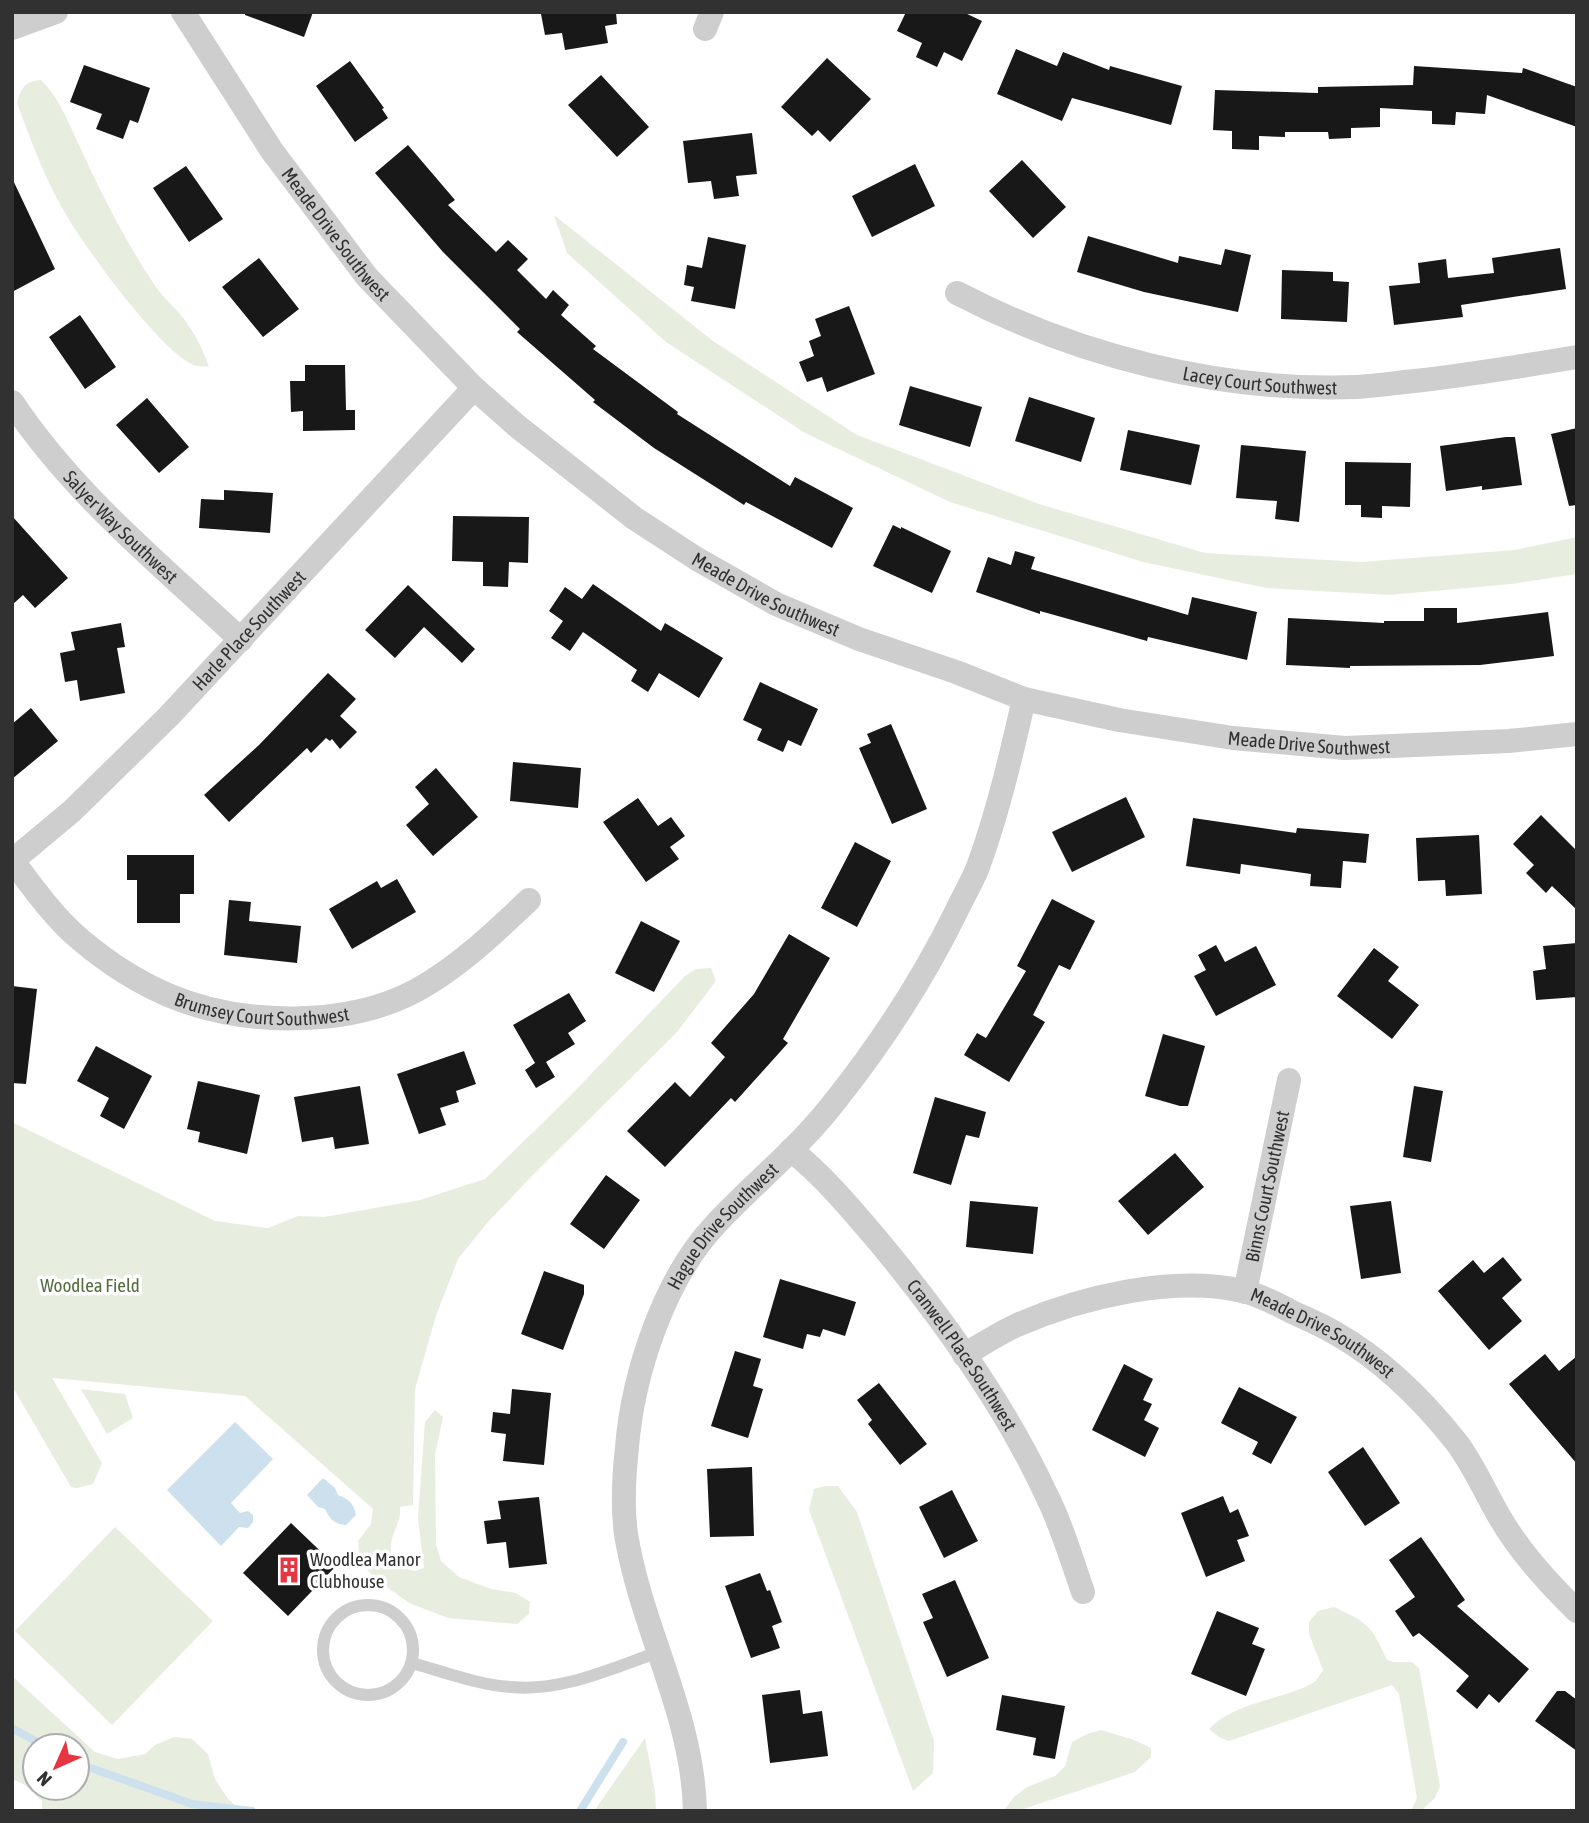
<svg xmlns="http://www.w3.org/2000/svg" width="1589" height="1823" font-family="'Asap Condensed',sans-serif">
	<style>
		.green { fill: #e7eee0; fill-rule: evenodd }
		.water { fill: #cce0ed }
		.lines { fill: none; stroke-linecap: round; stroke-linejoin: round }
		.stream { stroke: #cce0ed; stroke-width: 8 }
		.building { fill: #181818 }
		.lane { stroke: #cecece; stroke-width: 12 }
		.street { stroke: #cecece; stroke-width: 24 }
		.labels { text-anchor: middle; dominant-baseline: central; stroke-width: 7; stroke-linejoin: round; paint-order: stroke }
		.street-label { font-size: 19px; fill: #313131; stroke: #fff }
		.park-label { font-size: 19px; fill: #546e3d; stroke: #fff }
		.poi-label { font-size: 19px; fill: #313131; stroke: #fff; text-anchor: start }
	</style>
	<rect width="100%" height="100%" fill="#fff"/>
	<path class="green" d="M 41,80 C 58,96 69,123 79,145 C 101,193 126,243 156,287 C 164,299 176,308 184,319 C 195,334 203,349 209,367 C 204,366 198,367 194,365 C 159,351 80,241 61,206 C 43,174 30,138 17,103 C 21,88 25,81 41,80 Z
		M 554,215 L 713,341 L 857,435 L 1039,504 L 1205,553 L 1361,562 L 1515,550 L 1577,537 L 1577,574 L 1511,584 L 1389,595 L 1266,588 L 1143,562 L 950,502 L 805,433 L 666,342 L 567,253 Z
		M 711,968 L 716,981 L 677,1032 L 531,1177 L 488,1222 L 458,1259 L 436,1316 L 415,1389 L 413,1505 L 400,1507 C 402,1522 389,1536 391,1551 C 392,1556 397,1562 400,1567 L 415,1571 L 424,1568 L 418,1518 L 425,1422 L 435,1410 L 443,1417 L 435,1455 L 436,1544 L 441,1561 L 459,1577 L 491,1589 L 516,1593 L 530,1602 L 529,1614 L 517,1624 L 448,1618 L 409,1603 L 377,1580 L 360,1562 L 358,1541 L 371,1524 L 373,1509 L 245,1396 L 52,1378 L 102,1463 L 93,1484 L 77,1488 L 71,1487 L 12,1386 L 12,1122 L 215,1221 L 268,1228 L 298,1216 L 324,1217 L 420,1200 L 485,1179 L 569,1097 L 685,976 L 696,969 Z
		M 81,1389 L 125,1394 L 133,1418 L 107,1434 Z
		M 825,1486 L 838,1486 L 857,1512 L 934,1741 L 933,1773 L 913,1791 L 809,1510 L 814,1489 Z
		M 115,1527 L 213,1621 L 112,1725 L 15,1631 Z
		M 1334,1607 C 1368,1623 1371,1625 1387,1660 L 1394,1662 L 1412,1662 L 1419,1668 L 1440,1786 L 1435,1798 L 1421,1811 L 1411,1811 L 1417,1798 L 1399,1694 L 1392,1685 L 1229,1741 L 1219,1737 L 1209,1729 C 1237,1701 1279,1701 1313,1683 C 1317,1680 1320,1675 1323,1670 L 1309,1634 L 1309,1622 L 1318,1611 Z
		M 12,1676 L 95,1752 L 118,1759 L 145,1754 L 155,1745 L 174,1737 L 192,1739 L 208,1754 L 215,1779 L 228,1799 L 241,1811 L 42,1811 L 42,1801 L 25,1785 L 12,1779 ZM 35,1746 L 77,1746 L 77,1788 L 35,1788 Z
		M 1101,1730 L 1134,1740 L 1151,1748 L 1151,1757 L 1135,1772 L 1017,1811 L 1005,1809 L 1014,1797 L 1027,1787 L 1055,1776 L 1065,1766 L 1072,1742 L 1087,1734 Z
		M 645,1738 L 655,1791 L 656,1811 L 594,1811 Z"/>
	<path class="water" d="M 235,1422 L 273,1459 L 231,1503 L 240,1513 L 248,1511 L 253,1515 L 253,1522 L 248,1528 L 239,1527 L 221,1546 L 167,1490 Z
		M 323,1478 L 335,1488 L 338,1495 C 349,1499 354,1504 356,1515 L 346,1525 C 335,1524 330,1520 325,1509 L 318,1507 L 307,1495 Z"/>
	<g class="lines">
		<path class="stream" d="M 12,1728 L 44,1746
			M 77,1763 L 192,1804 L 252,1811
			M 580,1811 L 623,1742"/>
	</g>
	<path class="building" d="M 245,12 L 313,12 L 304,37 L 245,15 Z
		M 552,12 L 616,12 L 617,24 L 605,26 L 608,43 L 565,50 L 562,33 L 545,35 L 541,14 Z
		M 906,12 L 963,12 L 982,21 L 962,61 L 944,52 L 937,67 L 916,57 L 922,43 L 897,31 Z
		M 1016,49 L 1057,66 L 1063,52 L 1109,70 L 1110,66 L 1182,86 L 1171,125 L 1072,98 L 1062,121 L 997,94 Z
		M 827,58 L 871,99 L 830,142 L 818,130 L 812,136 L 781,107 Z
		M 350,61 L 384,108 L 382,109 L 388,118 L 355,142 L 316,86 Z
		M 84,65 L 150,88 L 138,123 L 130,120 L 123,139 L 96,129 L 102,114 L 70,102 Z
		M 1414,66 L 1522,73 L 1523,68 L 1577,87 L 1577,127 L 1487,95 L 1485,114 L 1456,112 L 1455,125 L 1432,124 L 1432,111 L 1380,108 L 1380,127 L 1351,128 L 1351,138 L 1329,139 L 1328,132 L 1285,132 L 1285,137 L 1259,136 L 1259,150 L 1232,149 L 1232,131 L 1213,130 L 1215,90 L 1318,93 L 1318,87 L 1413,85 Z
		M 601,75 L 649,127 L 617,157 L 568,105 Z
		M 752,133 L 757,174 L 736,176 L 739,196 L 714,199 L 711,181 L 688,183 L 683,141 Z
		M 408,145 L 455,200 L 448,205 L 496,252 L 508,240 L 528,259 L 517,270 L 546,299 L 553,290 L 569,305 L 561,315 L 596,346 L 593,349 L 678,412 L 677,414 L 790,486 L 795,477 L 853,508 L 832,548 L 746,502 L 744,505 L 654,448 L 593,402 L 595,400 L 517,332 L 520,329 L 443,252 L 375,173 Z
		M 1022,160 L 1066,207 L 1033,238 L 989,191 Z
		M 915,164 L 935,206 L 872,237 L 852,196 Z
		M 186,166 L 223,219 L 189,242 L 153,188 Z
		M 12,178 L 55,269 L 12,292 Z
		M 1088,236 L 1178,263 L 1179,256 L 1221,265 L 1225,249 L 1251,255 L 1238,312 L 1144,292 L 1077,272 Z
		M 708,237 L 746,245 L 735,309 L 691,301 L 694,287 L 684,285 L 687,265 L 702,268 Z
		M 1560,248 L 1566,289 L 1461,305 L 1463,317 L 1394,325 L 1389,286 L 1420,283 L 1418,263 L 1446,259 L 1448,278 L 1494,273 L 1492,258 Z
		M 259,258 L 299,309 L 263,337 L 222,287 Z
		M 1282,270 L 1333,272 L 1333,281 L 1349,282 L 1347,322 L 1281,319 Z
		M 849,306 L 875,374 L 827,392 L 822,377 L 807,382 L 799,362 L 814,356 L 809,341 L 821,336 L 815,319 Z
		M 80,315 L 116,367 L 85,389 L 49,337 Z
		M 305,365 L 345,365 L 346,410 L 355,410 L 355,430 L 303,431 L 303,411 L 291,412 L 290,381 L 305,381 Z
		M 910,386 L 982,407 L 970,447 L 899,425 Z
		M 1029,397 L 1095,418 L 1081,462 L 1015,441 Z
		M 147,398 L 189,447 L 159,473 L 116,425 Z
		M 1577,428 L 1577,505 L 1569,506 L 1551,434 Z
		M 1128,430 L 1200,445 L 1191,485 L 1120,470 Z
		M 1506,437 L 1515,437 L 1522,485 L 1482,490 L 1482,486 L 1446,491 L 1440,446 Z
		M 1241,445 L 1306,451 L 1299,522 L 1275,519 L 1277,501 L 1236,498 Z
		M 1345,462 L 1411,463 L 1410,507 L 1382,506 L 1382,518 L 1361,517 L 1361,505 L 1345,505 Z
		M 224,490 L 273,493 L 270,533 L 199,528 L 201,499 L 224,500 Z
		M 12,516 L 68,578 L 35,608 L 23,595 L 12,605 Z
		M 453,516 L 529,517 L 528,563 L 509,562 L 508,587 L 483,586 L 483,562 L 452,561 Z
		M 893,525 L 901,529 L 901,527 L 951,551 L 932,593 L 873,566 Z
		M 1015,551 L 1035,557 L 1031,569 L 1188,615 L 1192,597 L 1257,612 L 1247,660 L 1148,637 L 1147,641 L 1040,611 L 1040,614 L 976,592 L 988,557 L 1011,565 Z
		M 593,584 L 661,631 L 665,623 L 723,658 L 699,698 L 659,673 L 648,692 L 631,681 L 637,670 L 583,632 L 570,651 L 551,638 L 563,621 L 549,611 L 565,587 L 582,599 Z
		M 408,585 L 475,649 L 462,663 L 424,627 L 395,658 L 365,630 Z
		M 1424,608 L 1457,608 L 1457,623 L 1548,612 L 1554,656 L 1480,665 L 1350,666 L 1350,668 L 1286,665 L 1288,618 L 1384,623 L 1384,621 L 1424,621 Z
		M 121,623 L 125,647 L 117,648 L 125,693 L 80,701 L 77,680 L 65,682 L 60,653 L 75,650 L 71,632 Z
		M 328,673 L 356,699 L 340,716 L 357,732 L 340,749 L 332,739 L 330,741 L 326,738 L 311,753 L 307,748 L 229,822 L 204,795 L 259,745 Z
		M 760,682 L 818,709 L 801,746 L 788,740 L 783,752 L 757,740 L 762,729 L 743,720 Z
		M 31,708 L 58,741 L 12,779 L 12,724 Z
		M 891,724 L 927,809 L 892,824 L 859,748 L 871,743 L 867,734 Z
		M 513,762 L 581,768 L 578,808 L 510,801 Z
		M 436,768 L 478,817 L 433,856 L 406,825 L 429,804 L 415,787 Z
		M 1126,797 L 1145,837 L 1072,872 L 1052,832 Z
		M 638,798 L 658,826 L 671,817 L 685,836 L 670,847 L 679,859 L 646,882 L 603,822 Z
		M 1541,815 L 1577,851 L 1577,910 L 1552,886 L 1546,893 L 1526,873 L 1534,865 L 1513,844 Z
		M 1193,818 L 1296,833 L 1297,828 L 1369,834 L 1366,863 L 1343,861 L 1341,888 L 1310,886 L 1311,874 L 1241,864 L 1240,874 L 1186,866 Z
		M 1479,835 L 1482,894 L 1446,896 L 1445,880 L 1418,881 L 1416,838 Z
		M 855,842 L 891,861 L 857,927 L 821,908 Z
		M 127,855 L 194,855 L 194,894 L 180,894 L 180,923 L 137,923 L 137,880 L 127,880 Z
		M 397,879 L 416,912 L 352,949 L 329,909 L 377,881 L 381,888 Z
		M 1052,899 L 1095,921 L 1070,970 L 1059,965 L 1033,1015 L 1045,1022 L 1009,1082 L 964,1055 L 977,1033 L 986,1038 L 1026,971 L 1017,966 Z
		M 229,900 L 251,902 L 249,921 L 301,926 L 297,963 L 224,955 Z
		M 641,921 L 680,941 L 654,992 L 615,973 Z
		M 789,934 L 830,958 L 783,1039 L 788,1043 L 735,1102 L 731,1098 L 665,1167 L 627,1131 L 675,1082 L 690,1097 L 725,1057 L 711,1043 L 754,994 Z
		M 1577,943 L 1577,997 L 1536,1000 L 1533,971 L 1546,969 L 1543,946 Z
		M 1216,945 L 1225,962 L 1256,946 L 1276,985 L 1216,1016 L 1194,976 L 1206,970 L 1198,955 Z
		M 1374,948 L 1399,967 L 1388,981 L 1419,1005 L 1392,1039 L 1337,996 Z
		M 12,986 L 37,989 L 26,1084 L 12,1083 Z
		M 569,993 L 586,1021 L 568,1033 L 575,1044 L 546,1062 L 555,1077 L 536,1088 L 525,1070 L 535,1063 L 513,1025 Z
		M 1163,1034 L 1205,1046 L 1188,1106 L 1180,1106 L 1145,1096 Z
		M 96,1046 L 152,1076 L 124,1129 L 100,1116 L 109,1098 L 77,1081 Z
		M 464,1051 L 476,1084 L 456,1091 L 459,1102 L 440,1108 L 446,1125 L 419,1134 L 397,1074 Z
		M 198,1081 L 260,1095 L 247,1154 L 198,1142 L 200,1132 L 187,1129 Z
		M 360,1086 L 369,1144 L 335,1149 L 333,1137 L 302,1142 L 294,1097 Z
		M 1414,1086 L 1443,1091 L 1431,1162 L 1403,1157 Z
		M 935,1097 L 986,1112 L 979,1138 L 966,1135 L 951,1185 L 913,1173 Z
		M 1175,1153 L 1204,1187 L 1148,1235 L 1118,1201 Z
		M 606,1175 L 640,1200 L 604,1249 L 570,1224 Z
		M 970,1201 L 1038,1207 L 1033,1254 L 966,1247 Z
		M 1391,1201 L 1401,1273 L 1361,1279 L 1350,1206 Z
		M 1503,1257 L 1522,1280 L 1502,1298 L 1522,1321 L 1489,1350 L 1438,1291 L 1473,1260 L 1484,1273 Z
		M 544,1271 L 584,1285 L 584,1294 L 563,1350 L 521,1334 Z
		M 780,1279 L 856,1302 L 845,1336 L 823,1329 L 820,1337 L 807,1334 L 803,1349 L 763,1337 Z
		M 735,1351 L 761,1359 L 753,1386 L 763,1389 L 748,1438 L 711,1426 Z
		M 1545,1354 L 1559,1371 L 1577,1356 L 1577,1464 L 1509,1384 Z
		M 1124,1364 L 1153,1379 L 1143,1400 L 1152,1404 L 1144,1420 L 1159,1428 L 1145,1457 L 1092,1430 Z
		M 879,1383 L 927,1444 L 900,1465 L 868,1424 L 872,1420 L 857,1400 Z
		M 1239,1387 L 1297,1417 L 1271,1464 L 1252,1454 L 1258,1442 L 1221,1423 Z
		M 512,1389 L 551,1393 L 544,1465 L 503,1461 L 506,1434 L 491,1432 L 493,1412 L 510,1414 Z
		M 1363,1447 L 1400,1503 L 1365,1526 L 1328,1472 Z
		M 752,1467 L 754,1536 L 710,1537 L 707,1469 Z
		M 952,1490 L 978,1541 L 944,1558 L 919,1507 Z
		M 1223,1496 L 1230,1513 L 1238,1509 L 1249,1536 L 1237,1540 L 1245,1561 L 1206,1577 L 1181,1513 Z
		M 539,1497 L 547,1564 L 509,1568 L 506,1542 L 487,1544 L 484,1521 L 501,1519 L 498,1501 Z
		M 291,1523 L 336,1566 L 288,1616 L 243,1573 Z
		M 1421,1537 L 1465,1600 L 1457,1606 L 1529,1669 L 1499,1703 L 1489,1694 L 1477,1709 L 1456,1691 L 1469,1676 L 1419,1633 L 1413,1637 L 1395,1611 L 1415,1597 L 1389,1560 Z
		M 760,1573 L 767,1591 L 770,1590 L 782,1622 L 772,1626 L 780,1648 L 751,1658 L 725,1586 Z
		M 955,1580 L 989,1658 L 947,1677 L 923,1622 L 933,1618 L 922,1594 Z
		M 1217,1611 L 1259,1628 L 1252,1644 L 1265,1649 L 1246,1696 L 1191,1674 Z
		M 800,1690 L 803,1714 L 822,1711 L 828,1756 L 770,1763 L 762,1695 Z
		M 1557,1691 L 1565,1691 L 1577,1700 L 1577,1751 L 1535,1721 Z
		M 1002,1695 L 1065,1706 L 1055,1759 L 1033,1755 L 1036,1738 L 996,1730 Z"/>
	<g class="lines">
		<path class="lane" d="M323 1650a45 45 0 1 1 90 0a45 45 0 1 1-90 0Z
			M 412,1663 C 444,1672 478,1685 512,1687 C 562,1692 612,1668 659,1652"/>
		<g class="street">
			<path id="s1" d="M 183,12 L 272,151 L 367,277 L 474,388 L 517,426 L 634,518 L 697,559 L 776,604 L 859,639 L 956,672 L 1024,699 L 1119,720 L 1233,738 L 1345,748 L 1509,741 L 1577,734"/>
			<path d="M 12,28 L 56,12"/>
			<path d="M 705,29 L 712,12"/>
			<path id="s2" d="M 957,293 C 1078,356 1219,392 1356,387 C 1375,386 1395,383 1414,381 C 1468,375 1523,366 1577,357"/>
			<path id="s3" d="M 12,402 C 74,495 160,564 241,640"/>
			<path id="s4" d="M 12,861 L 72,811 L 169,716 L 474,388"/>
			<path id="s5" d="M 13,861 C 34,889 55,919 82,941 C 107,962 138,982 168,995 C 240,1026 347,1028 417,990 C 460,966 494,933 529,900"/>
			<path id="s6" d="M 791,1150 C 824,1176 852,1210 880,1243 C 943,1319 1003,1402 1045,1492 C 1061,1523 1071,1558 1083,1592"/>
			<path id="s7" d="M 1245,1292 L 1289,1080"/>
			<path id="s8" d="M 964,1355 C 981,1345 998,1334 1015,1326 C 1080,1297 1173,1275 1243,1291 C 1260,1295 1277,1304 1292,1312 C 1307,1319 1322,1325 1335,1333 C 1383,1360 1423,1400 1457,1443 C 1474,1466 1485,1492 1499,1516 C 1519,1551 1548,1583 1577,1611"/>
			<path id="s9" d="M 695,1811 C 693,1714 641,1628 626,1534 C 622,1506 624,1475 627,1447 C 633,1374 664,1279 715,1225 C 754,1183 801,1146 836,1100 C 882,1042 923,979 956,912 C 963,897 972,882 978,867 C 998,812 1011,756 1024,699"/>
		</g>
	</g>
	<defs>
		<g id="building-bare" transform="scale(2.1)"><path d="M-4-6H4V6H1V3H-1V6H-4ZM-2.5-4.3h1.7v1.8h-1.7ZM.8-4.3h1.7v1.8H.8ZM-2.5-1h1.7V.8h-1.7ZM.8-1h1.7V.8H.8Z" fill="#e73541" stroke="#fff" stroke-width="2.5" paint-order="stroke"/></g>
	</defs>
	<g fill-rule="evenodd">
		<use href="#building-bare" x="289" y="1570"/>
	</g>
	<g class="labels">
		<g class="street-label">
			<text stroke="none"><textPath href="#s1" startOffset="270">Meade Drive Southwest</textPath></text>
			<text stroke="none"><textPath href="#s2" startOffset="318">Lacey Court Southwest</textPath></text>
			<text stroke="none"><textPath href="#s3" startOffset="166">Salyer Way Southwest</textPath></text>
			<text stroke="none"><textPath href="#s1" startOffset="836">Meade Drive Southwest</textPath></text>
			<text stroke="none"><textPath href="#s4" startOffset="331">Harle Place Southwest</textPath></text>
			<text stroke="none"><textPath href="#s1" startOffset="1404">Meade Drive Southwest</textPath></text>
			<text stroke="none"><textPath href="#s5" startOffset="304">Brumsey Court Southwest</textPath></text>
			<text stroke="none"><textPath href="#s7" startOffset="108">Binns Court Southwest</textPath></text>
			<text stroke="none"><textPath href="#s9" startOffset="620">Hague Drive Southwest</textPath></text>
			<text stroke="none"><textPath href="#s8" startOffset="383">Meade Drive Southwest</textPath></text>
			<text stroke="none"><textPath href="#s6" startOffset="268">Cranwell Place Southwest</textPath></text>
		</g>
		<g class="park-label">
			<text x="90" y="1285">Woodlea Field</text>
		</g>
		<g class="poi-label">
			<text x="310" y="1559">Woodlea Manor<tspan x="310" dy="22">Clubhouse</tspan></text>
		</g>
	</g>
	<rect width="1589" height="1823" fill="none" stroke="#313131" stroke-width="28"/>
	<g transform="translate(56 1767) rotate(225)"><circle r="33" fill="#ffffff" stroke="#adadad" stroke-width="2"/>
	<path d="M0-5L12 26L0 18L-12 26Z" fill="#e73541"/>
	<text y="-10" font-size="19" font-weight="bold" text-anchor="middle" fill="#313131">N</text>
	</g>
</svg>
